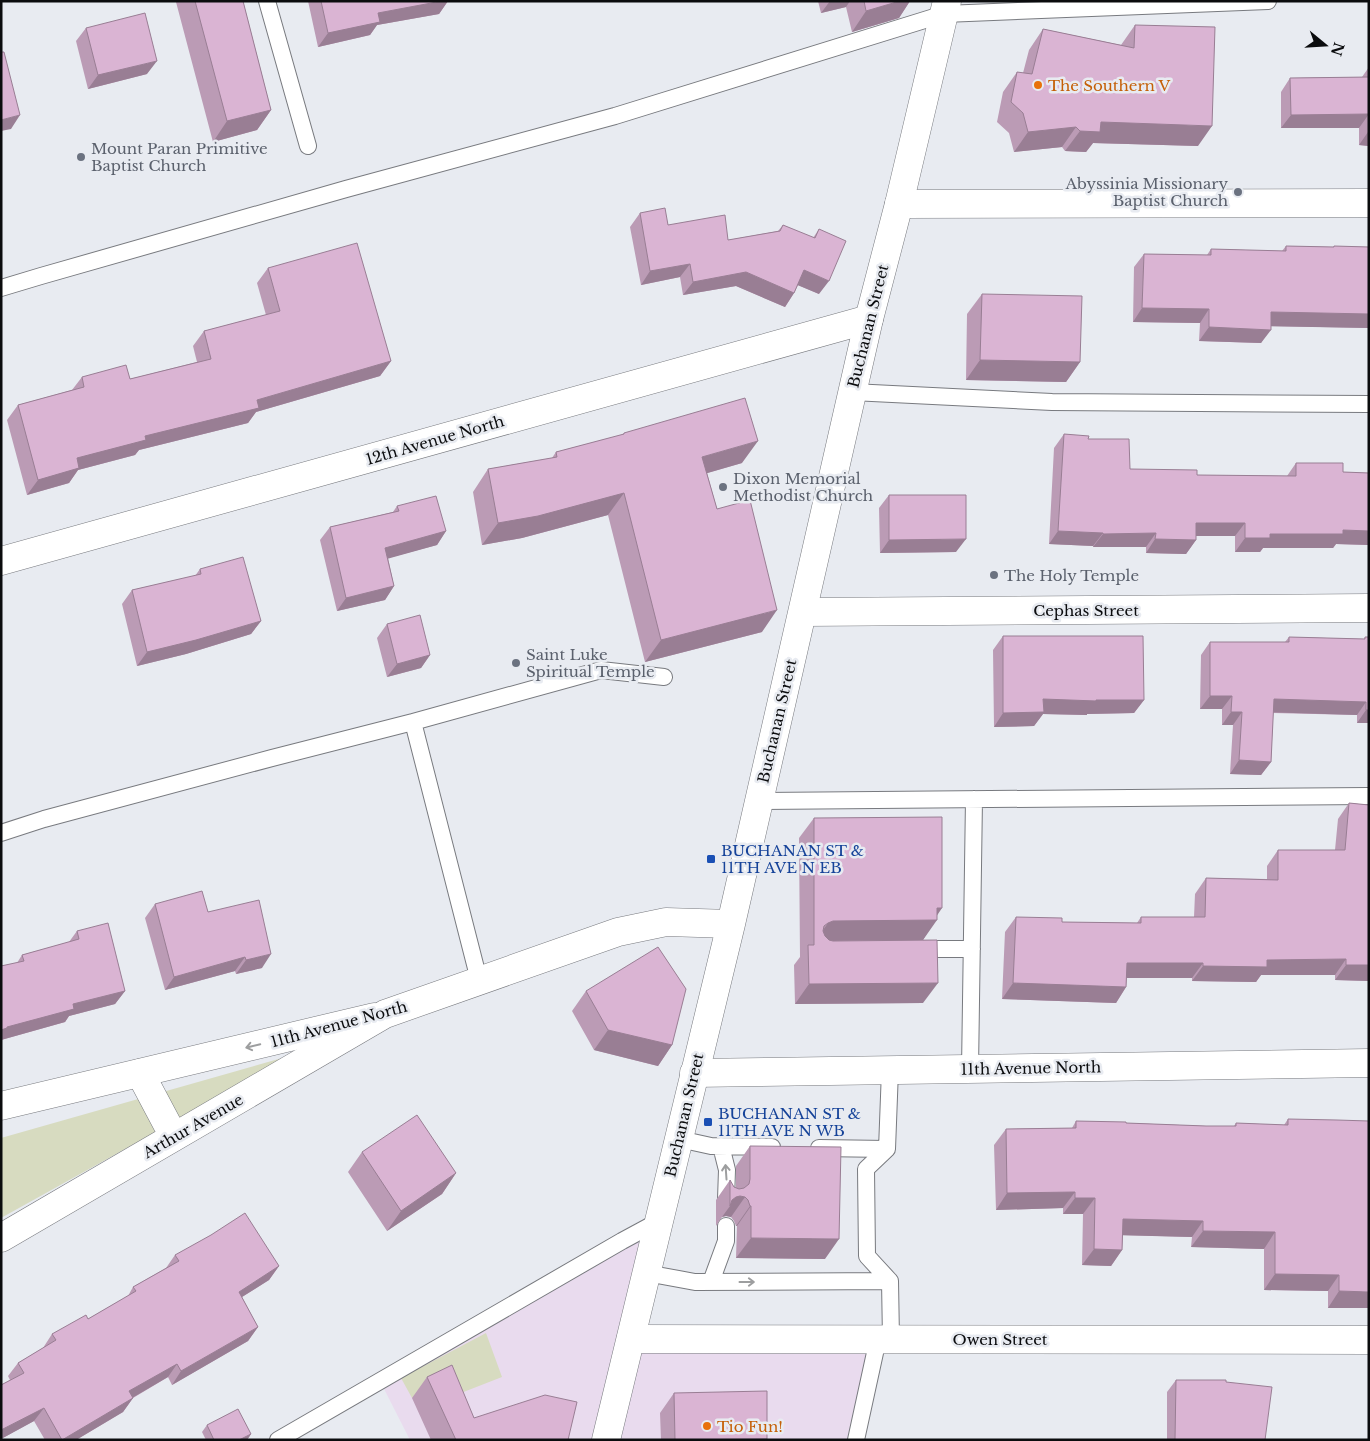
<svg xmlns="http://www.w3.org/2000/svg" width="1370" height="1441" font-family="'Libre Baskerville',serif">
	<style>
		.commercial { fill: #e9dbee }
		.green { fill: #d7dbc0 }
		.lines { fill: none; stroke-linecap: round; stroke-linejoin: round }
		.service-casing { stroke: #787a7f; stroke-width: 18 }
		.minor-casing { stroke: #787a7f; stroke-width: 29 }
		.tertiary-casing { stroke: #787a7f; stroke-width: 29 }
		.service { stroke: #fff; stroke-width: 16 }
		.minor { stroke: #fff; stroke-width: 28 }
		.tertiary { stroke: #fff; stroke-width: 28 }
		.wall { fill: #bb9bb5 }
		.shaded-wall { fill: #997e94 }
		.building { fill: #dab4d3; stroke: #997e94 }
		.oneway { stroke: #9d9e9f }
		.food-dot { fill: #e8710a; stroke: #e8ebf1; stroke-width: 2 }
		.worship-dot { fill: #6b7280; stroke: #e8ebf1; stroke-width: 2 }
		.transit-dot { fill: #1a4fb4; stroke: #e8ebf1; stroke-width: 2 }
		.labels { text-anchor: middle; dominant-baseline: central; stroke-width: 5; stroke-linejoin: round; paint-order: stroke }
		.food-label { font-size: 15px; fill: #c56008; stroke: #e8ebf1; text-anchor: start }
		.worship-label { font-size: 15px; fill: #5b616d; stroke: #e8ebf1; text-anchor: start }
		.street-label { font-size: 15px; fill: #0b0c0e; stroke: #e8ebf1 }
		.transit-label { font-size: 15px; fill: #164399; stroke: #e8ebf1; text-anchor: start }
	</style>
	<rect width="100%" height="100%" fill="#e8ebf1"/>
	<path class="commercial" d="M 659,1221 L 631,1338 L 878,1339 L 856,1440 L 410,1440 L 380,1381 Z"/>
	<path class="green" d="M 296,1054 L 1,1218 L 1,1138 Z
		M 486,1333 L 502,1377 L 443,1400 L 437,1386 L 412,1398 L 401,1378 Z"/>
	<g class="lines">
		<g class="service-casing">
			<path id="service" d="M 267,1 L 308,146
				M 1,288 L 41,276 L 346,189 L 615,116 L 944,14 L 1268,1
				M 852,392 L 1052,402 L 1369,404
				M 413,722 L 479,980
				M 758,801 L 1369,796
				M 1,833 L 44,819 L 272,758 L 413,722 L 601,670 L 664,677
				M 917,949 L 972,949
				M 970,1069 L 974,799
				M 890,1070 L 887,1149 L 866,1169 L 867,1256 L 890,1281 L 891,1339
				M 679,1139 L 711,1146 L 772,1147
				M 721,1146 L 727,1170 L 726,1199
				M 819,1148 L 887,1149
				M 646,1273 L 695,1282 L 890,1281
				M 711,1282 L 726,1241 L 726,1226
				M 278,1440 L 622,1241 L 659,1221
				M 856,1440 L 878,1339"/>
		</g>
		<g class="minor-casing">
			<path id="minor" d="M 899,204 L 1369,203
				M 1,561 L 869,319
				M 803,612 L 1369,608
				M 694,1073 L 1369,1063
				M 1,1106 L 374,1017
				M 631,1339 L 1369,1340"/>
		</g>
		<g class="tertiary-casing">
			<path id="tertiary" d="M 140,1073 L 174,1137
				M 1,1238 L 385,1014 L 618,932 L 666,922 L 731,924
				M 606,1440 L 731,924 L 869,319 L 899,204 L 947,1"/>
		</g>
		<use href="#service" class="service"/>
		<use href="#minor" class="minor"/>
		<use href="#tertiary" class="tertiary"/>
	</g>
	<path class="wall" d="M 177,1 L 243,1 L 271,110 L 257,130 L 213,142 L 176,2 Z
		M 308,1 L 448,1 L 439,14 L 377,25 L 370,35 L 318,47 Z
		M 818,1 L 910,1 L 899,18 L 852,32 L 846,7 L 821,13 Z
		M 1135,25 L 1198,146 L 1093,143 L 1086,152 L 1065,151 L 1062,147 L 1014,152 L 1009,133 L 997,122 L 1003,92 L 1017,72 L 1023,73 L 1029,50 L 1043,29 L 1121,45 Z
		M 86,28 L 147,74 L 88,89 L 76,41 Z
		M 1369,67 L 1369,146 L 1359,145 L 1359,128 L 1281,128 L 1281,92 L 1290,78 L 1362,77 Z
		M 640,213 L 668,225 L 728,240 L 778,231 L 783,225 L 813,238 L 819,229 L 819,294 L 798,285 L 794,293 L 785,307 L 736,286 L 683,295 L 680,277 L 641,285 L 630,227 Z
		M 1286,246 L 1333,247 L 1334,246 L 1369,247 L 1369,328 L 1271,326 L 1261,343 L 1199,341 L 1200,323 L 1133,322 L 1134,267 L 1144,254 L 1207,255 L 1211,249 L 1282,251 Z
		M 268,268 L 391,361 L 380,376 L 256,412 L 248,423 L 139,450 L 135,455 L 78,470 L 69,483 L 27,495 L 7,420 L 18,405 L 72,390 L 82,377 L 130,379 L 197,362 L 193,346 L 204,331 L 266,315 L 257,283 Z
		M 982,294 L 1080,362 L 1066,382 L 966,380 L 967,314 Z
		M 624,433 L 742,463 L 707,473 L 717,509 L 762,632 L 645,662 L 608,515 L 522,538 L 482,545 L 473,492 L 488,469 L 552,458 L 556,452 L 622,435 Z
		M 1064,434 L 1088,439 L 1130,469 L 1197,475 L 1287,476 L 1296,463 L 1343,472 L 1369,473 L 1369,545 L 1336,544 L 1333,548 L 1263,548 L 1260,552 L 1235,552 L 1235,536 L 1196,536 L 1196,540 L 1186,554 L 1146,553 L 1146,547 L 1093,547 L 1093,546 L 1049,544 L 1054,448 Z
		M 889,495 L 956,552 L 880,553 L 879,508 Z
		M 397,506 L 446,531 L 437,545 L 388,558 L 394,586 L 385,600 L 337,611 L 320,540 L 330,527 L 393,512 Z
		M 200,569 L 261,621 L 251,634 L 186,654 L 137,666 L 122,604 L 132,590 L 195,576 Z
		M 387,624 L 430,655 L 421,668 L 387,677 L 377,638 Z
		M 1003,636 L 1144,700 L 1134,713 L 1087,714 L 1087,715 L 1043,714 L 1034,726 L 994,727 L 993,650 Z
		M 1289,637 L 1364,639 L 1365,637 L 1369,723 L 1357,723 L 1357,715 L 1273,713 L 1271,762 L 1261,775 L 1230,774 L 1233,725 L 1222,725 L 1222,709 L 1200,709 L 1201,655 L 1210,642 L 1285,642 Z
		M 1349,803 L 1369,805 L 1369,981 L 1335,980 L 1335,975 L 1261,975 L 1256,982 L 1192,981 L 1192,978 L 1127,978 L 1126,987 L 1116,1003 L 1002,999 L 1005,932 L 1016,917 L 1062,922 L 1137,923 L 1141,917 L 1194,917 L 1195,894 L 1206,878 L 1267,879 L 1267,866 L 1278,850 L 1335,850 L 1338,819 Z
		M 814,818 L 937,915 L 923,940 L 923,1003 L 795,1004 L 794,965 L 800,957 L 799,838 Z
		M 155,904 L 208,912 L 262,968 L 236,974 L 235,971 L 165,990 L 145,918 Z
		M 77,931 L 125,991 L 115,1004 L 69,1016 L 65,1022 L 1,1040 L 1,966 L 17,963 L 22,955 L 69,942 Z
		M 586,991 L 672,1045 L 658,1066 L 594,1050 L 572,1011 Z
		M 1288,1119 L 1369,1308 L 1328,1308 L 1328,1291 L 1264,1290 L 1264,1249 L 1191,1247 L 1192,1237 L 1123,1235 L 1122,1250 L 1111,1266 L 1082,1265 L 1083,1214 L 1063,1214 L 1063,1208 L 996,1210 L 994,1145 L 1006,1129 L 1072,1128 L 1076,1121 L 1206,1126 L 1234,1126 L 1236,1123 L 1284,1125 Z
		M 750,1146 L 825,1259 L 736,1258 L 737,1226 L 736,1226 L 734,1221 L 731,1217 L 726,1216 L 722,1217 L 716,1226 L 716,1200 L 730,1180 L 734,1187 L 736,1188 L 736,1166 Z
		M 362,1152 L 456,1173 L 442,1194 L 387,1231 L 348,1172 Z
		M 175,1255 L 279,1266 L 269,1280 L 242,1297 L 258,1327 L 248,1341 L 172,1385 L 168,1377 L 133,1398 L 123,1412 L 76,1440 L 45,1440 L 34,1421 L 1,1439 L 1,1385 L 10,1380 L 8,1376 L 18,1363 L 43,1348 L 52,1334 L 88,1319 L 128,1296 L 133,1287 L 166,1268 Z
		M 427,1377 L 474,1418 L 568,1440 L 431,1440 L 412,1398 Z
		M 1176,1380 L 1226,1382 L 1265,1440 L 1167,1440 L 1167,1392 Z
		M 674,1393 L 767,1440 L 661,1440 L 660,1413 Z
		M 207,1425 L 251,1434 L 247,1440 L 206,1440 L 202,1432 Z"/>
	<path class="shaded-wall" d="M 442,1 L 448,1 L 439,14 L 377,25 L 370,35 L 318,47 L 328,33 L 378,13 Z
		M 830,1 L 850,1 L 846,7 L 821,13 Z
		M 900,1 L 910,1 L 899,18 L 852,32 L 866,11 Z
		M 157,61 L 147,74 L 88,89 L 98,75 Z
		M 271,110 L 257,130 L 213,142 L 227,121 Z
		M 1369,114 L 1359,128 L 1281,128 L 1291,115 Z
		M 20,115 L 11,129 L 1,131 L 1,120 Z
		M 1101,122 L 1212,126 L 1198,146 L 1093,143 L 1086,152 L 1065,151 L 1080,131 Z
		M 1076,127 L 1062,147 L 1014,152 L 1028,132 Z
		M 1368,132 L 1369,146 L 1359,145 Z
		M 690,264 L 680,277 L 641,285 L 650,271 Z
		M 804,270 L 829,281 L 819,294 L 795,284 Z
		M 746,272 L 794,293 L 785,307 L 736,286 L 683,295 L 693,282 Z
		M 1142,308 L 1209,309 L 1200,323 L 1133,322 Z
		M 1271,312 L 1369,314 L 1369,328 L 1262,326 Z
		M 1209,327 L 1271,330 L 1261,343 L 1199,341 Z
		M 980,360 L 1080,362 L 1066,382 L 966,380 Z
		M 391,361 L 380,376 L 256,412 L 248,423 L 139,450 L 135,455 L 78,470 L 69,483 L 27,495 L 38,480 L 77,458 L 257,400 Z
		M 758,441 L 742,463 L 687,479 L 702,457 Z
		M 624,493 L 608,515 L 522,538 L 482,545 L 498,523 Z
		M 1196,523 L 1245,523 L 1235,536 L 1186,536 Z
		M 1343,530 L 1369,531 L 1369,545 L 1336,544 L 1333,548 L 1263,548 L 1260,552 L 1235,552 L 1245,538 L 1270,534 Z
		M 446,531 L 437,545 L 376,562 L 385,548 Z
		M 1058,531 L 1103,533 L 1093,546 L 1049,544 Z
		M 1156,533 L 1146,547 L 1093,547 L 1103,534 Z
		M 966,539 L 956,552 L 880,553 L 889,540 Z
		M 1155,539 L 1196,540 L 1186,554 L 1146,553 Z
		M 394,586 L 385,600 L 337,611 L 346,598 Z
		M 777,610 L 762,632 L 645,662 L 661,640 Z
		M 261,621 L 251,634 L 186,654 L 137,666 L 147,652 Z
		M 430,655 L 421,668 L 387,677 L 397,664 Z
		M 1210,696 L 1232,696 L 1222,709 L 1200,709 Z
		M 1043,699 L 1096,700 L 1144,700 L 1134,713 L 1087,714 L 1087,715 L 1043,714 L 1034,726 L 994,727 L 1003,713 Z
		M 1274,699 L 1366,702 L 1357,715 L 1265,712 Z
		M 1366,710 L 1369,710 L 1369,723 L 1357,723 Z
		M 1231,712 L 1242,712 L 1233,725 L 1222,725 Z
		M 1239,760 L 1271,762 L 1261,775 L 1230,774 Z
		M 937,908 L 942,908 L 934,920 L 937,920 L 923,940 L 819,941 L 814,943 L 828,923 L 833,921 Z
		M 271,954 L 262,968 L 236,974 L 246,960 Z
		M 245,957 L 235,971 L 165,990 L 174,977 Z
		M 1346,959 L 1335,975 L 1261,975 L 1256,982 L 1192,981 L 1203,966 L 1267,960 Z
		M 1127,963 L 1203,963 L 1192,978 L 1116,978 Z
		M 1346,965 L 1369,965 L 1369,981 L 1335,980 Z
		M 938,983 L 923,1003 L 795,1004 L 809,984 Z
		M 1013,983 L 1126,987 L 1116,1003 L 1002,999 Z
		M 125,991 L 115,1004 L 69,1016 L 65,1022 L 1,1040 L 1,1030 L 7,1027 L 73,1004 Z
		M 608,1030 L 672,1045 L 658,1066 L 594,1050 Z
		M 456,1173 L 442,1194 L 387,1231 L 401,1211 Z
		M 1075,1192 L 1063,1208 L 996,1210 L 1007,1193 Z
		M 740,1196 L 745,1197 L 731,1217 L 726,1216 L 722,1217 L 730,1206 L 732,1200 L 736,1197 Z
		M 1075,1198 L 1095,1198 L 1083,1214 L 1063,1214 Z
		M 750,1206 L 751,1206 L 737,1226 L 736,1226 Z
		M 1123,1219 L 1203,1221 L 1192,1237 L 1112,1235 Z
		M 1203,1231 L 1275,1232 L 1264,1249 L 1191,1247 Z
		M 751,1238 L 839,1239 L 825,1259 L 736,1258 Z
		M 1094,1249 L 1122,1250 L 1111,1266 L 1082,1265 Z
		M 279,1266 L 269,1280 L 229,1305 L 239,1292 Z
		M 1275,1274 L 1339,1275 L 1328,1291 L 1264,1290 Z
		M 1339,1291 L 1369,1292 L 1369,1308 L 1328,1308 Z
		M 258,1327 L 248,1341 L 172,1385 L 181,1371 Z
		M 177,1364 L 168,1377 L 120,1405 L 129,1391 Z
		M 133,1398 L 123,1412 L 76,1440 L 62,1440 Z
		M 44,1408 L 34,1421 L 1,1439 L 1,1430 Z
		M 251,1434 L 247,1440 L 239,1440 Z
		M 767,1439 L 767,1440 L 702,1440 Z"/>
	<path class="building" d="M 195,1 L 243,1 L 271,110 L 227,121 Z
		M 321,1 L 442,1 L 378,13 L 380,22 L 328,33 Z
		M 864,1 L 900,1 L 866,11 Z
		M 145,13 L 157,61 L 98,75 L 86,28 Z
		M 1135,25 L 1215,27 L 1212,126 L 1101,122 L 1100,132 L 1080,131 L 1076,127 L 1028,132 L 1023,113 L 1011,102 L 1017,72 L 1032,74 L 1043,29 L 1134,48 Z
		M 1,52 L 4,52 L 20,115 L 1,120 Z
		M 1369,77 L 1369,132 L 1369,114 L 1291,115 L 1290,78 Z
		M 665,208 L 668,225 L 725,215 L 728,240 L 780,231 L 783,225 L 815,238 L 819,229 L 846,241 L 829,281 L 804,270 L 794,293 L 746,272 L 693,282 L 690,264 L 650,271 L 640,213 Z
		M 357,243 L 391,361 L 257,400 L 259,408 L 145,436 L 146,440 L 77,458 L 79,468 L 38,480 L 18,405 L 84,387 L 82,377 L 126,365 L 130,379 L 211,359 L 204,331 L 280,311 L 268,268 Z
		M 1286,246 L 1334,247 L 1334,246 L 1369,247 L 1369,314 L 1271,312 L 1271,330 L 1209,327 L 1209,309 L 1142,308 L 1144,254 L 1211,255 L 1211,249 L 1286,251 Z
		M 982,294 L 1082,296 L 1080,362 L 980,360 Z
		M 745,398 L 758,441 L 702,457 L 717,509 L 750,500 L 777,610 L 661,640 L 624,493 L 538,516 L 498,523 L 488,469 L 557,457 L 556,452 L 624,434 L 624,433 Z
		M 1064,434 L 1089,436 L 1088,439 L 1129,439 L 1130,469 L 1197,470 L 1197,475 L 1296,476 L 1296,463 L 1343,463 L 1343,472 L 1369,473 L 1369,531 L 1343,530 L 1343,534 L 1270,534 L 1270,538 L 1245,538 L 1245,523 L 1196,523 L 1196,540 L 1155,539 L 1156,533 L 1103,534 L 1103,533 L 1058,531 Z
		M 889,495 L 966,495 L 966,539 L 889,540 Z
		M 436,496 L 446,531 L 385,548 L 394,586 L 346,598 L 330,527 L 399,511 L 397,506 Z
		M 243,557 L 261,621 L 196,640 L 147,652 L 132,590 L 201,574 L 200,569 Z
		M 420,615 L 430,655 L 397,664 L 387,624 Z
		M 1003,636 L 1143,636 L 1144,700 L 1096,700 L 1096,701 L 1043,699 L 1044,712 L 1003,713 Z
		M 1289,637 L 1365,639 L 1365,637 L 1369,637 L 1369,710 L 1366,710 L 1366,702 L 1274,699 L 1271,762 L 1239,760 L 1242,712 L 1231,712 L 1232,696 L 1210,696 L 1210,642 L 1289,642 Z
		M 1349,803 L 1369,805 L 1369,965 L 1346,965 L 1346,959 L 1267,960 L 1267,967 L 1203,966 L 1203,963 L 1127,963 L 1126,987 L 1013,983 L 1016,917 L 1062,918 L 1062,922 L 1141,923 L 1141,917 L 1205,917 L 1206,878 L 1278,880 L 1278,850 L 1345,850 Z
		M 942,817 L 942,908 L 937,908 L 937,920 L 833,921 L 828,923 L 824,926 L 823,931 L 825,936 L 829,940 L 833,941 L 937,940 L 938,983 L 809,984 L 808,945 L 814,945 L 814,818 Z
		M 202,891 L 208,912 L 259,900 L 271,954 L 246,960 L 245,957 L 174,977 L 155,904 Z
		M 108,923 L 125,991 L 73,1004 L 74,1009 L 7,1027 L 7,1028 L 1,1030 L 1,966 L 24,961 L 22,955 L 79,939 L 77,931 Z
		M 658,947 L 686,989 L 672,1045 L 608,1030 L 586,991 Z
		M 417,1115 L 456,1173 L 401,1211 L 362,1152 Z
		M 1288,1119 L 1337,1120 L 1369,1121 L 1369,1292 L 1339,1291 L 1339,1275 L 1275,1274 L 1275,1232 L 1203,1231 L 1203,1221 L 1123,1219 L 1122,1250 L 1094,1249 L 1095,1198 L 1075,1198 L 1075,1192 L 1007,1193 L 1006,1129 L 1076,1128 L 1076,1121 L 1126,1122 L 1126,1123 L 1206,1126 L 1236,1126 L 1236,1123 L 1288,1125 Z
		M 750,1146 L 841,1147 L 839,1239 L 751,1238 L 751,1206 L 750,1206 L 748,1200 L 745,1197 L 740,1196 L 736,1197 L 732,1200 L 730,1206 L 730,1180 L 734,1187 L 739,1189 L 744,1188 L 749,1184 L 750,1179 Z
		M 245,1213 L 279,1266 L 239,1292 L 258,1327 L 181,1371 L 177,1364 L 129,1391 L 133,1398 L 62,1440 L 44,1408 L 1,1430 L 1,1385 L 24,1373 L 18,1363 L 56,1340 L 52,1334 L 86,1315 L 88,1319 L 136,1291 L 133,1287 L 179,1261 L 175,1255 L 211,1235 Z
		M 452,1365 L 474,1418 L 545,1395 L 577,1402 L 568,1440 L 456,1440 L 427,1377 Z
		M 1176,1380 L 1226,1380 L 1226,1382 L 1272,1387 L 1265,1440 L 1175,1440 Z
		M 767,1391 L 767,1439 L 675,1440 L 674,1393 Z
		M 238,1409 L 251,1434 L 239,1440 L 214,1440 L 207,1425 Z"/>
	<defs><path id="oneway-shaft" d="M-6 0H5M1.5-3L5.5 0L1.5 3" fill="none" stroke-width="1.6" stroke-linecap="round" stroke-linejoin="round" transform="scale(1.25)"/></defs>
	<g class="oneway">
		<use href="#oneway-shaft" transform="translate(253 1046) rotate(166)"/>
		<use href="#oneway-shaft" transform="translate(726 1172) rotate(-94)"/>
		<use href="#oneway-shaft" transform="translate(747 1282)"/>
	</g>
	<g class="food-dot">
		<circle cx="1038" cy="85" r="5"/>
		<circle cx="707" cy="1426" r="5"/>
	</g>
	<g class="worship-dot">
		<circle cx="81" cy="157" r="5"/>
		<circle cx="1238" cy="192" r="5"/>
		<circle cx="723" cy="487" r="5"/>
		<circle cx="994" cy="575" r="5"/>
		<circle cx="516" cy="663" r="5"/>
	</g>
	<g class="transit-dot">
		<rect x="706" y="854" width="10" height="10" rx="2.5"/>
		<rect x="703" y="1117" width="10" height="10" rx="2.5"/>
	</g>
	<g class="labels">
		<g class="food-label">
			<text x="1048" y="85">The Southern V</text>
			<text x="717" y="1426">Tio Fun!</text>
		</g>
		<g class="worship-label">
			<text x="91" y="148">Mount Paran Primitive<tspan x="91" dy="17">Baptist Church</tspan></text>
			<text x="1228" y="183" text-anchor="end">Abyssinia Missionary<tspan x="1228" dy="17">Baptist Church</tspan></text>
			<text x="733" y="478">Dixon Memorial<tspan x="733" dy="17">Methodist Church</tspan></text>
			<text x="1004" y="575">The Holy Temple</text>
			<text x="526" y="654">Saint Luke<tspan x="526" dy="17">Spiritual Temple</tspan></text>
		</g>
		<g class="street-label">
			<text transform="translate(868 326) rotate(-76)">Buchanan Street</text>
			<text transform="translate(435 440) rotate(-16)">12th Avenue North</text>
			<text x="1086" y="610">Cephas Street</text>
			<text transform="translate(777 721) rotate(-77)">Buchanan Street</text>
			<text transform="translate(339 1024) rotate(-15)">11th Avenue North</text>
			<text transform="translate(1031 1068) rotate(-1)">11th Avenue North</text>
			<text transform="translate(684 1115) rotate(-77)">Buchanan Street</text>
			<text transform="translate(193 1126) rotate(-30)">Arthur Avenue</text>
			<text x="1000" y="1339">Owen Street</text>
		</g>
		<g class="transit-label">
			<text x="721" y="850">BUCHANAN ST &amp;<tspan x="721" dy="17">11TH AVE N EB</tspan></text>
			<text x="718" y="1113">BUCHANAN ST &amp;<tspan x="718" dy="17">11TH AVE N WB</tspan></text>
		</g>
	</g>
	<rect width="1370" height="1441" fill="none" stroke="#0b0c0e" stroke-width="5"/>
	<g transform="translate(1325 45) rotate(108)" stroke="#e8ebf1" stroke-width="4" paint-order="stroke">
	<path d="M0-4L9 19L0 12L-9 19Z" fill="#0b0c0e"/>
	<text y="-8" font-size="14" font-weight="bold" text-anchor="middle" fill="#0b0c0e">N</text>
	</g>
</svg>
